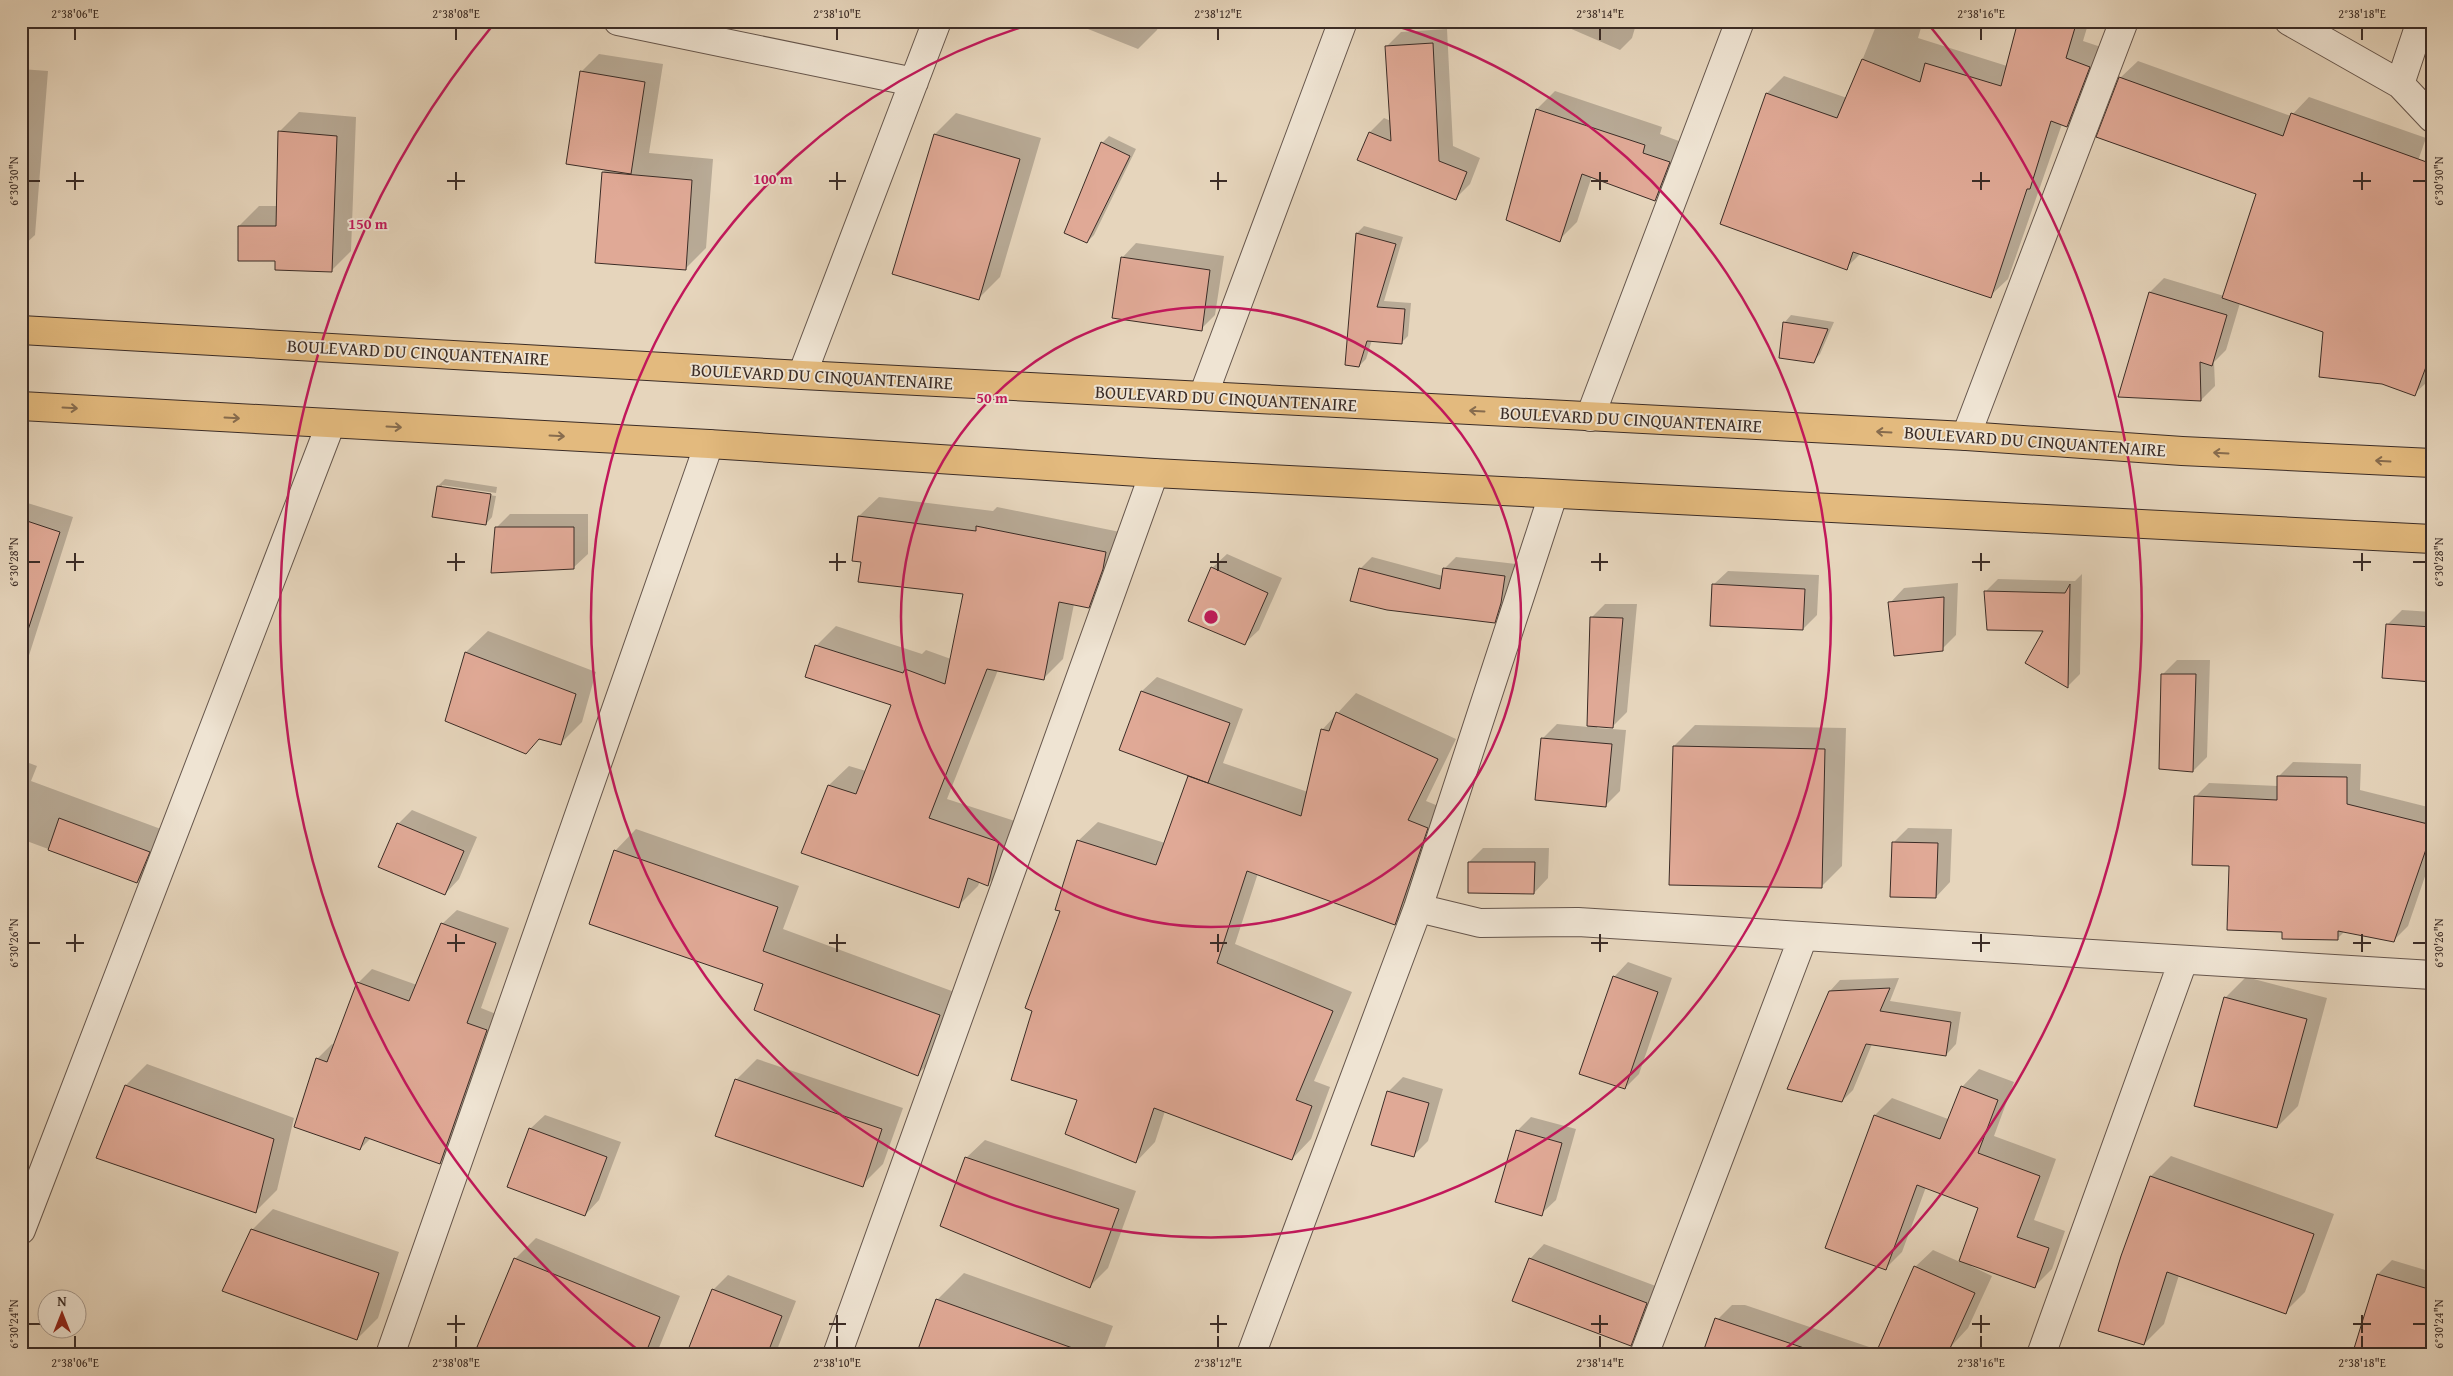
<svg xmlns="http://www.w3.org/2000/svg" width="2453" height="1376" font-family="'Gentium Book Plus',serif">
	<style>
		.shadow { fill: #0003 }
		.building { fill: #e0a996; stroke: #3b2c26 }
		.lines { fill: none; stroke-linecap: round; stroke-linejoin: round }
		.minor-casing { stroke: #66564c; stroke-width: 30 }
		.major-casing { stroke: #3b2c26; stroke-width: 30 }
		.minor { stroke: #efe4d3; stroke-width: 28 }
		.major { stroke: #e3ba7e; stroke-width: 28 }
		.oneway { stroke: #876c4e }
		.ticks { fill: none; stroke: #3b2c26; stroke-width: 2 }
		.ring { fill: none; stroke: #c2185b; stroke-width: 2.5 }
		.labels { text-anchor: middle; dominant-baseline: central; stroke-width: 4; stroke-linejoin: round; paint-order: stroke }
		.street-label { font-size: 18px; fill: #3b2c26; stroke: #efe4d3 }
		.centre { fill: #c2185b; stroke: #efe4d3; stroke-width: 2.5 }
		.ring-label { font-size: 15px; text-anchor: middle; font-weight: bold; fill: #c2185b; stroke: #efe4d3; stroke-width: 4; stroke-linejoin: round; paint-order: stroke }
		.neatline { fill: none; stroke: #3b2c26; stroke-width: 2 }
		.ticks-label { font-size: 12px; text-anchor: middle; fill: #3b2c26 }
	</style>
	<rect width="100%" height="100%" fill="#e6d5bc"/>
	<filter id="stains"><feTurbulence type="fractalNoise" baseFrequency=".004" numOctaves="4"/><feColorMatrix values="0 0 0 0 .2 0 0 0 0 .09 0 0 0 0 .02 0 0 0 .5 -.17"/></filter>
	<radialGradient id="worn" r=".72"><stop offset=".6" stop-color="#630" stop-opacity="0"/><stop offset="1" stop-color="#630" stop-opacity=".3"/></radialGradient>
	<path class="shadow" d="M 768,21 L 789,21 L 786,25 Z
		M 1068,21 L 1160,21 L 1157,30 L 1138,49 Z
		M 1536,21 L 1637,21 L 1632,38 L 1620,50 L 1553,21 L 1549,26 Z
		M 1878,21 L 1923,21 L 1918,38 L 2007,66 L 2019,21 L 2089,21 L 2083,41 L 2107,49 L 2084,108 L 2067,125 L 2062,124 L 2008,279 L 1990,296 L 1861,253 L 1846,268 L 1767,93 L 1784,76 L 1847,98 Z
		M 1447,29 L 1453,146 L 1480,158 L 1470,184 L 1455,199 L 1358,160 L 1370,132 L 1384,118 L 1391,121 L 1387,46 L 1401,32 Z
		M 599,54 L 663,64 L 649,153 L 713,159 L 706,248 L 685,269 L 603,172 L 606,169 L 581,72 Z
		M 2138,61 L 2291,116 L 2309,97 L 2426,138 L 2406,195 L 2432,206 L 2432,383 L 2426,383 L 2414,394 L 2324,331 L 2240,303 L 2226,350 L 2214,362 L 2215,386 L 2201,400 L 2119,395 L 2150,292 L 2164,278 L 2224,296 L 2258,194 L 2120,78 Z
		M 21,69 L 48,71 L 35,235 L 21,248 Z
		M 1555,91 L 1662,127 L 1660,134 L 1687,144 L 1673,181 L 1655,199 L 1592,176 L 1577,222 L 1559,240 L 1537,109 Z
		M 299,112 L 356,117 L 351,251 L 331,271 L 276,260 L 239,226 L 259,206 L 277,206 L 279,132 Z
		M 956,113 L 1041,138 L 1000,277 L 979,298 L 935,134 Z
		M 1109,136 L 1136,149 L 1094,235 L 1087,242 L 1102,143 Z
		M 1364,226 L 1403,237 L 1384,301 L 1411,303 L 1408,336 L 1401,343 L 1372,340 L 1366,359 L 1359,366 L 1346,364 L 1357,233 Z
		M 1136,243 L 1224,256 L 1215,315 L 1201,329 L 1122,258 Z
		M 1791,315 L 1834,322 L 1820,354 L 1813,362 L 1785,322 Z
		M 445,479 L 497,487 L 496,493 L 442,485 L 442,488 L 496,496 L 492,517 L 486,524 L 438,486 Z
		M 879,497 L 993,511 L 997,507 L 1125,533 L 1108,587 L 1088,607 L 1074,604 L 1063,659 L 1043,679 L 998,670 L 947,799 L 1018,822 L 1007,865 L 988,884 L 980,881 L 978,886 L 958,906 L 802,852 L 829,785 L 849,766 L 866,771 L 892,704 L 816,646 L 836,626 L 922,654 L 926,650 L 951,659 L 964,593 L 863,561 L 859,516 Z
		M 21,501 L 73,517 L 25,668 L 21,672 Z
		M 510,514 L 588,514 L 588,554 L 573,568 L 496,528 Z
		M 1227,554 L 1282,578 L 1259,630 L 1244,644 L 1212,568 Z
		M 1372,557 L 1443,576 L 1444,569 L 1456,557 L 1516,564 L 1513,590 L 1506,610 L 1494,622 L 1360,569 Z
		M 1728,571 L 1819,575 L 1817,615 L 1803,629 L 1713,585 Z
		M 2082,574 L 2080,674 L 2068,686 L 2045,629 L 1985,592 L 1998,579 L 2075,581 Z
		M 1958,583 L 1956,635 L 1942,649 L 1890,603 L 1904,588 Z
		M 1605,604 L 1637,604 L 1627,712 L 1613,726 L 1598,726 L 1597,728 L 1626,730 L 1620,791 L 1606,805 L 1542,739 L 1557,724 L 1588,727 L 1591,618 Z
		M 2402,610 L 2432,612 L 2432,681 L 2384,677 L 2388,624 Z
		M 488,631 L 596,672 L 582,722 L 560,744 L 446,720 L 466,652 Z
		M 2177,660 L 2210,660 L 2207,757 L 2193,771 L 2163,674 Z
		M 1157,677 L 1243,709 L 1223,763 L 1308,792 L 1322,730 L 1356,693 L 1456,739 L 1426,801 L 1446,809 L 1414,904 L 1395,924 L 1258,873 L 1235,944 L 1352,992 L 1314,1081 L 1330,1087 L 1311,1139 L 1292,1159 L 1165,1111 L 1155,1142 L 1136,1162 L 1079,1100 L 1062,911 L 1078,841 L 1098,822 L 1165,843 L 1191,775 L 1121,750 L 1142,691 Z
		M 1695,725 L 1846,728 L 1842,866 L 1821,887 L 1674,746 Z
		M 21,760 L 37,766 L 31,781 L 169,832 L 157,861 L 137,882 L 24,840 L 21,848 Z
		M 2293,762 L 2361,764 L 2360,790 L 2432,808 L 2432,856 L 2408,926 L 2394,940 L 2345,931 L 2337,939 L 2284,931 L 2230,865 L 2195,797 L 2209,783 L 2278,786 L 2279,776 Z
		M 412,810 L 477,837 L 459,879 L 445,894 L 398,824 Z
		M 1908,828 L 1952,829 L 1950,882 L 1936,897 L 1894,842 Z
		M 636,829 L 799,886 L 783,929 L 960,994 L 939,1053 L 918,1074 L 615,851 Z
		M 1483,848 L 1549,848 L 1548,878 L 1534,893 L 1469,862 Z
		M 457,910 L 509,928 L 481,1008 L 501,1016 L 454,1148 L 440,1163 L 371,1138 L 360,1149 L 295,1126 L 318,1058 L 332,1044 L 335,1045 L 358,983 L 372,969 L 417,985 L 442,924 Z
		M 1628,962 L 1672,978 L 1639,1074 L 1625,1088 L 1614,977 Z
		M 2246,977 L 2327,998 L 2298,1106 L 2277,1127 L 2225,998 Z
		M 1899,978 L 1890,1001 L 1961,1012 L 1956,1044 L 1946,1055 L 1872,1044 L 1853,1090 L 1842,1101 L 1830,991 L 1840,980 Z
		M 757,1059 L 903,1108 L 883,1164 L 862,1185 L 736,1080 Z
		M 147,1064 L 294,1118 L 277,1190 L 256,1211 L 97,1157 L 126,1085 Z
		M 1979,1069 L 2014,1082 L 1994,1136 L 2056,1159 L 2034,1220 L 2065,1231 L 2052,1269 L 2035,1286 L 1972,1265 L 1971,1266 L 1992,1276 L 1968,1328 L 1943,1355 L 1703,1355 L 1714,1323 L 1732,1305 L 1745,1305 L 1878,1350 L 1915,1267 L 1933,1250 L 1960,1262 L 1980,1207 L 1926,1187 L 1902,1252 L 1885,1269 L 1875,1115 L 1892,1098 L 1948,1119 L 1962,1087 Z
		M 1403,1077 L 1443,1089 L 1428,1141 L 1413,1156 L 1373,1144 L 1389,1091 Z
		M 545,1115 L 621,1142 L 599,1200 L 585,1215 L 530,1129 Z
		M 1531,1117 L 1576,1129 L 1556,1200 L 1541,1214 L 1517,1131 Z
		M 985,1140 L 1136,1191 L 1108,1268 L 1090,1286 L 966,1158 Z
		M 2171,1156 L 2334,1214 L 2305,1292 L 2285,1312 L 2179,1275 L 2164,1324 L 2144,1344 L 2151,1176 Z
		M 273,1209 L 399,1252 L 378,1318 L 357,1339 L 252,1230 Z
		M 536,1238 L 680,1296 L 656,1355 L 499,1355 L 515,1259 Z
		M 1544,1244 L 1661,1288 L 1645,1330 L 1630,1345 L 1530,1259 Z
		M 2392,1260 L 2432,1272 L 2432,1355 L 2364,1355 L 2378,1274 Z
		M 964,1273 L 1113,1326 L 1102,1355 L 917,1355 L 937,1300 Z
		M 728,1275 L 796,1301 L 775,1355 L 706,1355 L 713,1290 Z"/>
	<path class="building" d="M 2018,21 L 2077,21 L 2066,58 L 2090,67 L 2067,127 L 2051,121 L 2030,189 L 2027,189 L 1991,298 L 1853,252 L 1847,270 L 1720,224 L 1766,93 L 1837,118 L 1862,59 L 1920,82 L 1925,63 L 2001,86 Z
		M 1433,43 L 1439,161 L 1467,172 L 1456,200 L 1357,160 L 1369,132 L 1391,141 L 1385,46 Z
		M 580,71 L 645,82 L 631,174 L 566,164 Z
		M 2119,77 L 2283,136 L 2291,113 L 2432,164 L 2432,351 L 2415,396 L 2382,384 L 2319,377 L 2323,332 L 2222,298 L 2256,194 L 2096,137 Z
		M 1536,109 L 1645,145 L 1643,153 L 1670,162 L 1655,201 L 1582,174 L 1560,242 L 1506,220 Z
		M 278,131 L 337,136 L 332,272 L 275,270 L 275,261 L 238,261 L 238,226 L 276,226 Z
		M 934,134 L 1020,159 L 979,300 L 892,274 Z
		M 1101,142 L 1130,156 L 1087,243 L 1064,233 Z
		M 602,172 L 692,180 L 686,270 L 595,263 Z
		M 1356,233 L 1396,244 L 1377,307 L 1405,309 L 1402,344 L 1367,341 L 1359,367 L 1345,365 Z
		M 1121,257 L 1210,270 L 1202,331 L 1112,318 Z
		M 2149,292 L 2227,315 L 2212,366 L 2200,362 L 2201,401 L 2118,397 Z
		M 1783,322 L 1828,329 L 1814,363 L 1779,358 Z
		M 437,486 L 491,494 L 486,525 L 432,517 Z
		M 858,516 L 976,531 L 976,526 L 1106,552 L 1103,569 L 1089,608 L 1059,602 L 1044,680 L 987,669 L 929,818 L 999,842 L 988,886 L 968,878 L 959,908 L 801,853 L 828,785 L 856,794 L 891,705 L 805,677 L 815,645 L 903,673 L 905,669 L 945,684 L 963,594 L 858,582 L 861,562 L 852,561 Z
		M 21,519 L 60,532 L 28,630 L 21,629 Z
		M 495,527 L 574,527 L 574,569 L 491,573 Z
		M 1211,567 L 1268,593 L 1245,645 L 1188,621 Z
		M 1359,568 L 1440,589 L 1443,568 L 1505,576 L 1501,603 L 1495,623 L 1387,610 L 1350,601 Z
		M 1712,584 L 1805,589 L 1803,630 L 1710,626 Z
		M 2070,584 L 2068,688 L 2025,663 L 2043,631 L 1987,630 L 1984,591 L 2065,593 Z
		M 1944,597 L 1943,651 L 1894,656 L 1888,602 Z
		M 1590,617 L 1623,618 L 1613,728 L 1587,726 Z
		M 2386,624 L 2432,627 L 2432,682 L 2382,678 Z
		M 465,652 L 576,694 L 561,745 L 539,739 L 526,754 L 445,721 Z
		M 2161,674 L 2196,674 L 2193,772 L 2159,769 Z
		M 1141,691 L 1230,723 L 1208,783 L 1119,750 Z
		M 1336,712 L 1438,759 L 1408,820 L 1428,828 L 1395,925 L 1247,871 L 1217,963 L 1333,1011 L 1296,1100 L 1312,1106 L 1292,1160 L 1154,1108 L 1136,1163 L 1065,1134 L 1077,1100 L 1011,1080 L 1032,1011 L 1025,1008 L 1060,911 L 1055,910 L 1077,840 L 1156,865 L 1188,776 L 1301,816 L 1321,729 L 1329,731 Z
		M 1541,738 L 1612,744 L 1606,807 L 1535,800 Z
		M 1673,746 L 1825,749 L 1822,888 L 1669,885 Z
		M 2277,776 L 2347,777 L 2347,804 L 2432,825 L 2432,832 L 2394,942 L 2338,931 L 2338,940 L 2282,939 L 2282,932 L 2227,930 L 2229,866 L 2192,865 L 2194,796 L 2277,800 Z
		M 59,818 L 150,852 L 137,883 L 48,850 Z
		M 397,823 L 464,851 L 445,895 L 378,867 Z
		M 1892,842 L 1938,843 L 1936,898 L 1890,897 Z
		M 614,850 L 778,907 L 763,951 L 940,1015 L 918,1076 L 754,1010 L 763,984 L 589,924 Z
		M 1468,862 L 1535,862 L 1534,894 L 1468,893 Z
		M 441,923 L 496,943 L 467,1023 L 487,1030 L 440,1164 L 365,1137 L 360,1150 L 294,1127 L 316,1058 L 327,1062 L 357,982 L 409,1001 Z
		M 1613,976 L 1658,992 L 1625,1089 L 1579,1074 Z
		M 1890,988 L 1880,1011 L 1951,1022 L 1946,1056 L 1866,1044 L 1842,1102 L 1787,1089 L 1829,991 Z
		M 2224,997 L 2307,1019 L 2277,1128 L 2194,1106 Z
		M 735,1079 L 882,1129 L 863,1187 L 715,1136 Z
		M 125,1085 L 274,1139 L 256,1213 L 96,1158 Z
		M 1961,1086 L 1998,1100 L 1978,1153 L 2040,1176 L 2017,1237 L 2049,1248 L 2035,1288 L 1959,1261 L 1978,1208 L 1917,1185 L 1886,1270 L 1825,1248 L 1874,1115 L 1940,1139 Z
		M 1387,1091 L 1429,1103 L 1414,1157 L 1371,1145 Z
		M 529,1128 L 607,1157 L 585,1216 L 507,1187 Z
		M 1516,1130 L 1562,1143 L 1542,1216 L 1495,1202 Z
		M 965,1157 L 1119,1209 L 1090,1288 L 940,1226 Z
		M 2150,1176 L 2314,1234 L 2286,1314 L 2167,1272 L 2144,1345 L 2098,1331 L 2121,1256 Z
		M 251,1229 L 379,1273 L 357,1340 L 222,1291 Z
		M 514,1258 L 660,1317 L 645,1355 L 496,1355 L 477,1347 Z
		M 1529,1258 L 1647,1303 L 1631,1346 L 1512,1301 Z
		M 1914,1266 L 1975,1293 L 1947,1355 L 1875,1355 Z
		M 2377,1274 L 2432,1290 L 2432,1339 L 2427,1355 L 2352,1355 Z
		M 712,1289 L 782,1316 L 767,1355 L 686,1355 Z
		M 936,1299 L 1078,1350 L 1077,1355 L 916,1355 Z
		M 1715,1318 L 1807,1349 L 1806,1355 L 1702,1355 Z"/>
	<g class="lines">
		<g class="minor-casing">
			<path id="minor" d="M 618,21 L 914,82
				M 2289,21 L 2400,84 L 2432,118
				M 2400,84 L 2421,21
				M 802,375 L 937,21
				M 1203,396 L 1343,21
				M 1590,417 L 1740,21
				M 1966,436 L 2124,21
				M 1418,908 L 1480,923 L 1578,922 L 2432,975
				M 21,1230 L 331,423
				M 390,1355 L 709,444
				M 837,1355 L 1154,473
				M 1251,1355 L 1418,908 L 1553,495
				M 1644,1355 L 1803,937
				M 2041,1355 L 2183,961"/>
		</g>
		<g class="major-casing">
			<path id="major" d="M 21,330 L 802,375 L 1966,436 L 2182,451 L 2432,463
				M 21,406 L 709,444 L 1154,473 L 2432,539"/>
		</g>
		<use href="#minor" class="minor"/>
		<use href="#major" class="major"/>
	</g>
	<defs><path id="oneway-shaft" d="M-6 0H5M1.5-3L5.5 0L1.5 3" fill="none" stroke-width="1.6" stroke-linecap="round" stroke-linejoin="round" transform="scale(1.25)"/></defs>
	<g class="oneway">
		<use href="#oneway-shaft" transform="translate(70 408) rotate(3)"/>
		<use href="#oneway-shaft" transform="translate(1477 411) rotate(-177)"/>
		<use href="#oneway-shaft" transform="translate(232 418) rotate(3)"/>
		<use href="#oneway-shaft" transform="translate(394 427) rotate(3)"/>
		<use href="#oneway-shaft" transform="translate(1884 432) rotate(-177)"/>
		<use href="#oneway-shaft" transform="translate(557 436) rotate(3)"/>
		<use href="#oneway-shaft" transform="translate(2221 453) rotate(-177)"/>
		<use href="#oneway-shaft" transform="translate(2383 461) rotate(-177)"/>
	</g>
	<path class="ticks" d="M 75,28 L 75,40M 456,28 L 456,40M 837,28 L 837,40M 1218,28 L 1218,40M 1600,28 L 1600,40M 1981,28 L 1981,40M 2362,28 L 2362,40M 75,172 L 75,190M 456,172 L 456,190M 837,172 L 837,190M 1218,172 L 1218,190M 1600,172 L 1600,190M 1981,172 L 1981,190M 2362,172 L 2362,190M 28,181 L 40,181M 66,181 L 84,181M 447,181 L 465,181M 829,181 L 846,181M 1210,181 L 1227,181M 1591,181 L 1608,181M 1972,181 L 1990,181M 2353,181 L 2371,181M 2413,181 L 2426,181M 75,553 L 75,571M 456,553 L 456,571M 837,553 L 837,571M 1218,553 L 1218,571M 1600,553 L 1600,571M 1981,553 L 1981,571M 2362,553 L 2362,571M 28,562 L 40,562M 66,562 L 84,562M 447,562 L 465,562M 829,562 L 846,562M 1210,562 L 1227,562M 1591,562 L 1608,562M 1972,562 L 1990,562M 2353,562 L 2371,562M 2413,562 L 2426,562M 75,934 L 75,952M 456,934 L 456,952M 837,934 L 837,952M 1218,934 L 1218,952M 1600,934 L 1600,952M 1981,934 L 1981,952M 2362,934 L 2362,952M 28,943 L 40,943M 66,943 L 84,943M 447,943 L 465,943M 829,943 L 846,943M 1210,943 L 1227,943M 1591,943 L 1608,943M 1972,943 L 1990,943M 2353,943 L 2371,943M 2413,943 L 2426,943M 456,1315 L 456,1333M 837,1315 L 837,1333M 1218,1315 L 1218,1333M 1600,1315 L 1600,1333M 1981,1315 L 1981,1333M 2362,1315 L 2362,1333M 28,1324 L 40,1324M 447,1324 L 465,1324M 829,1324 L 846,1324M 1210,1324 L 1227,1324M 1591,1324 L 1608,1324M 1972,1324 L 1990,1324M 2353,1324 L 2371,1324M 2413,1324 L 2426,1324M 75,1336 L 75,1348M 456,1336 L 456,1348M 837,1336 L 837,1348M 1218,1336 L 1218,1348M 1600,1336 L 1600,1348M 1981,1336 L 1981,1348M 2362,1336 L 2362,1348"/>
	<g class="ring">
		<circle cx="1211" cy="617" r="310"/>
		<path d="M1387 23A620 620 0 1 1 1035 23"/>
		<path d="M638 1350A930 930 0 0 1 493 25M1929 25A930 930 0 0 1 1784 1350"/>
	</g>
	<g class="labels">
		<g class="street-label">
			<text transform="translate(418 352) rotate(3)">BOULEVARD DU CINQUANTENAIRE</text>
			<text transform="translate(822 376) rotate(3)">BOULEVARD DU CINQUANTENAIRE</text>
			<text transform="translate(1226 398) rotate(3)">BOULEVARD DU CINQUANTENAIRE</text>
			<text transform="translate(1631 419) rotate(3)">BOULEVARD DU CINQUANTENAIRE</text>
			<text transform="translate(2035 441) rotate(4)">BOULEVARD DU CINQUANTENAIRE</text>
		</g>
	</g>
	<circle cx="1211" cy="617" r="8" class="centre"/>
	<g class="ring-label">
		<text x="773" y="184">100 m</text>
		<text x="368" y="229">150 m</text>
		<text x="992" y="403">50 m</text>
	</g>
	<rect width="2453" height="1376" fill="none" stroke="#e6d5bc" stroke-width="55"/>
	<g transform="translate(62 1314)"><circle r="24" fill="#efe4d3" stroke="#a79a8e"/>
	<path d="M0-4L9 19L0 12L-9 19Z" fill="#8f2418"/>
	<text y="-8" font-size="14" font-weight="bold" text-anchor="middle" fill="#3b2c26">N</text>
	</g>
	<rect x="28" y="28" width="2398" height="1320" class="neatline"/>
	<g class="ticks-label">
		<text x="75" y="18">2°38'06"E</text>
		<text x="456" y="18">2°38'08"E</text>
		<text x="837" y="18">2°38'10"E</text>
		<text x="1218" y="18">2°38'12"E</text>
		<text x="1600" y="18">2°38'14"E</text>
		<text x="1981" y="18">2°38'16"E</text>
		<text x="2362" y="18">2°38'18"E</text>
		<text transform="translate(14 181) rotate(-90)" y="4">6°30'30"N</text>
		<text transform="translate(2439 181) rotate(-90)" y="4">6°30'30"N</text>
		<text transform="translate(14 562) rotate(-90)" y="4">6°30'28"N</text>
		<text transform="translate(2439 562) rotate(-90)" y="4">6°30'28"N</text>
		<text transform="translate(14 943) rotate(-90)" y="4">6°30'26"N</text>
		<text transform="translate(2439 943) rotate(-90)" y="4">6°30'26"N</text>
		<text transform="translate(14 1324) rotate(-90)" y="4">6°30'24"N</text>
		<text transform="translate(2439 1324) rotate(-90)" y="4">6°30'24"N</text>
		<text x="75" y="1367">2°38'06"E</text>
		<text x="456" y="1367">2°38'08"E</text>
		<text x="837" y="1367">2°38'10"E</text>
		<text x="1218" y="1367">2°38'12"E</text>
		<text x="1600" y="1367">2°38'14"E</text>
		<text x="1981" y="1367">2°38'16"E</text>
		<text x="2362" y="1367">2°38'18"E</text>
	</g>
	<rect width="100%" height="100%" filter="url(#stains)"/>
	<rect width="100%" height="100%" fill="url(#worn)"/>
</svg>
